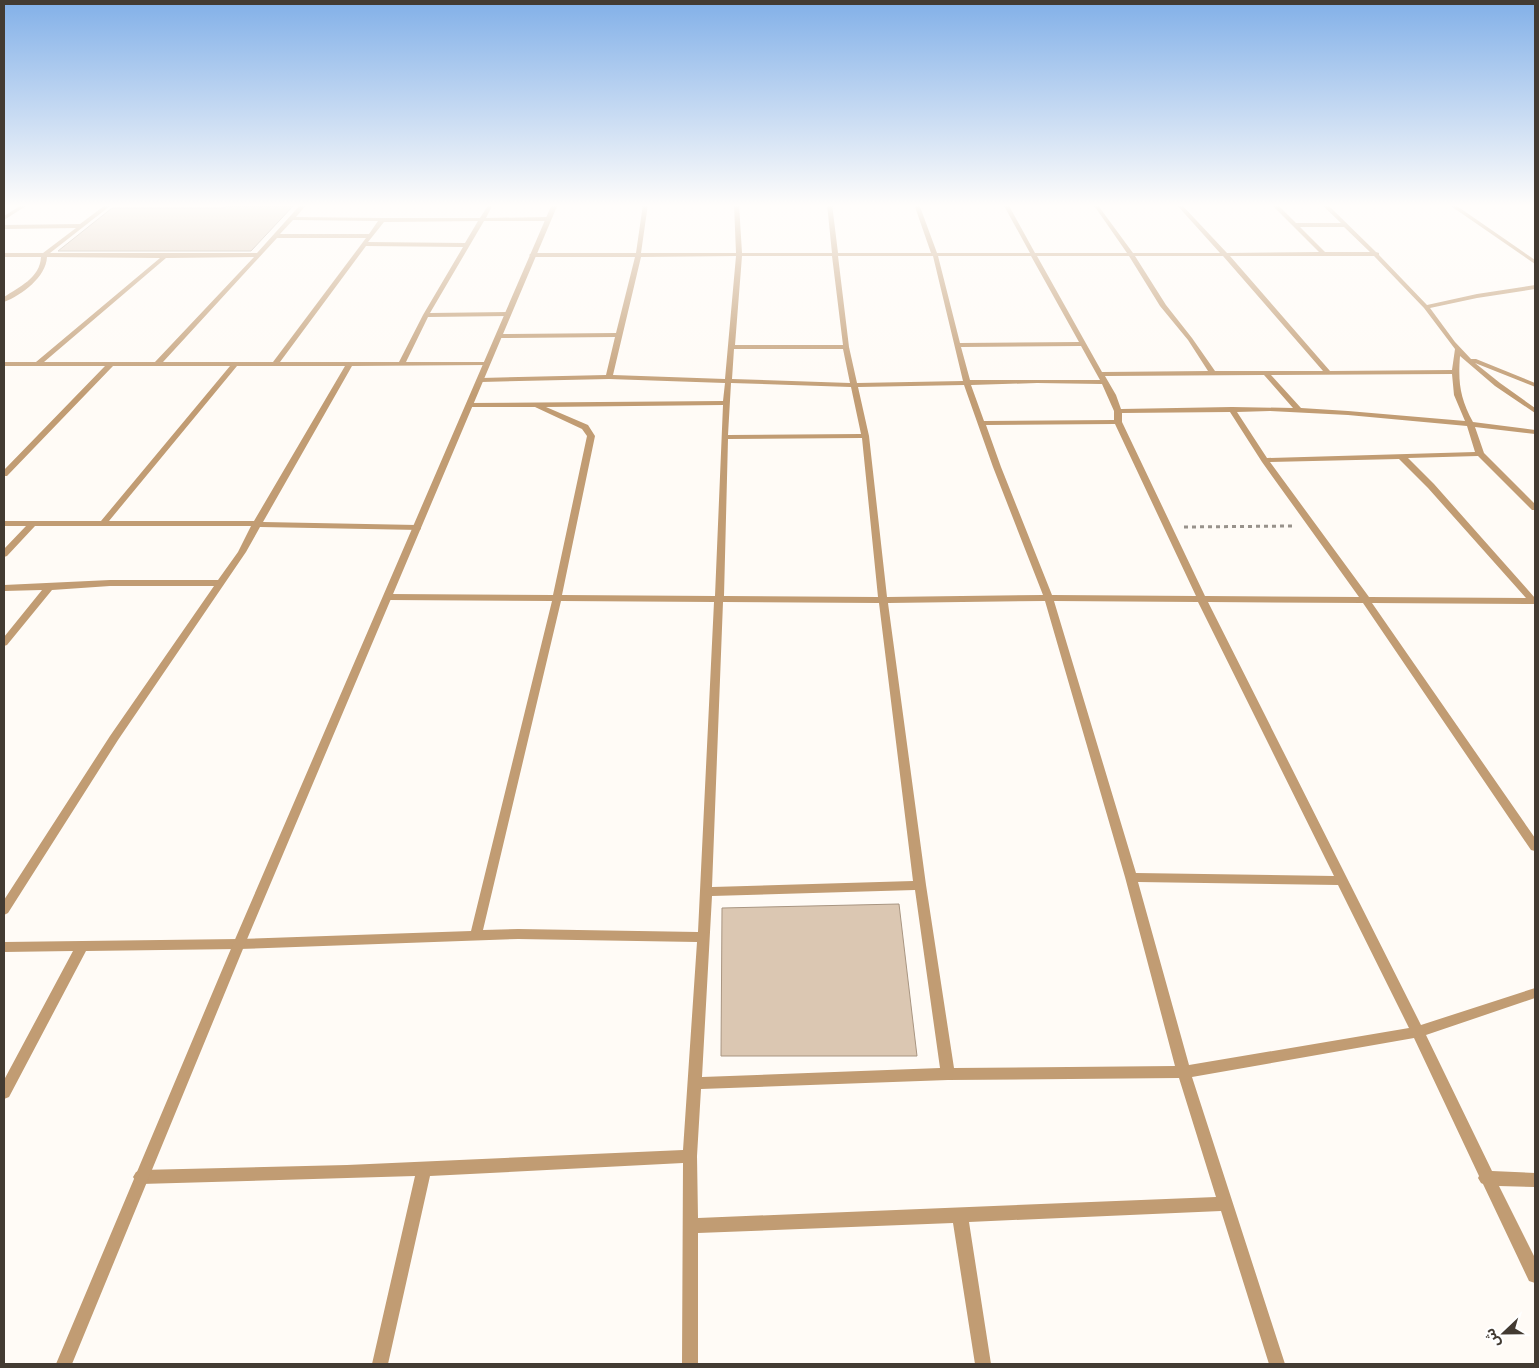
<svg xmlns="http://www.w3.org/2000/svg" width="1539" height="1368" font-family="'Sofia Sans Condensed','Noto Sans Arabic',sans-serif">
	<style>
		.building { fill: #dbc7b2; stroke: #a89581 }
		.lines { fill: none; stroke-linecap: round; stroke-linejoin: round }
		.path { stroke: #98928b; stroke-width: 3; stroke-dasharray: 4 4; stroke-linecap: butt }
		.minor { fill: #c19c73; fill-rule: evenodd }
		.tertiary { fill: #c19c73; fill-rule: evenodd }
	</style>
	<rect width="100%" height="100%" fill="#fffbf6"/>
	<path class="building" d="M 228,205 L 294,205 L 251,251 L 58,251 L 112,208 L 224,208 Z
		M 899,904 L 917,1056 L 721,1056 L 722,908 Z"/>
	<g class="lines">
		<path class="path" d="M 1184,527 L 1293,526"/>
		<path class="minor" d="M 4,204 L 227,204 L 224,206 L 110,206 L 50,253 L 257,253 L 301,204 L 307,204 L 296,217 L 382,218 L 480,218 L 489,204 L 493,204 L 486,218 L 548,217 L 551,219 L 548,221 L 484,221 L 430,313 L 508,312 L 511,314 L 508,316 L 428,317 L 406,362 L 487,362 L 490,364 L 489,365 L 352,366 L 263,522 L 417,525 L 421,528 L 420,530 L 260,527 L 246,552 L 118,740 L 8,913 L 4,915 L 4,900 L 110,736 L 214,586 L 110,586 L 52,590 L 7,645 L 4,646 L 4,637 L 42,590 L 4,591 L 4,585 L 110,580 L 218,580 L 238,552 L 251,526 L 35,526 L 7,556 L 4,557 L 4,549 L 26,526 L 4,526 L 4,521 L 101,521 L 230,366 L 113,366 L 7,476 L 4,476 L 4,470 L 105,366 L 4,366 L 4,362 L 36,362 L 160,258 L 47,257 C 46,277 22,295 4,302 L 4,297 C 19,287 40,278 41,257 L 4,257 L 4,253 L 43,253 L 76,228 L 4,229 L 4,225 L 80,224 L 104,206 L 26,206 L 4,220 L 4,216 L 20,206 L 4,206 ZM 293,220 L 378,221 L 369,234 L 280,234 ZM 478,221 L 465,243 L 368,242 L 384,222 ZM 277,238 L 366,238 L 273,362 L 163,362 ZM 366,246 L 463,247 L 423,315 L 399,362 L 280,362 ZM 254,257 L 155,362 L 44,362 L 166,258 ZM 237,366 L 345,366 L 254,521 L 109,521 Z
			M 643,204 L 648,204 L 641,253 L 736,253 L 734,204 L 739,204 L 742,253 L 832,253 L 827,204 L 832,204 L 838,253 L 931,253 L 914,204 L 919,204 L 937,253 L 1030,253 L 1003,204 L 1008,204 L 1035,253 L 1127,253 L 1093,204 L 1097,204 L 1133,253 L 1220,253 L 1176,204 L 1181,204 L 1227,253 L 1319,252 L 1271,204 L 1277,204 L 1296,223 L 1341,223 L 1321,204 L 1327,204 L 1376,252 L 1379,253 L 1379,255 L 1427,305 L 1477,294 L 1535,285 L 1535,289 L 1477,298 L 1430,308 L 1455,342 L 1471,359 L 1476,359 L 1535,383 L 1535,387 L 1533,386 L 1475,363 L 1500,383 L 1535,408 L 1535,413 L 1495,386 L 1460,356 C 1458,383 1460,398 1473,422 L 1535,430 L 1535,434 L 1475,427 L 1484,453 L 1535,504 L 1535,510 L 1532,510 L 1478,456 L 1408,458 L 1434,484 L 1535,598 L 1535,604 L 1372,603 L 1535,838 L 1535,851 L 1531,850 L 1363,603 L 1208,602 L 1421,1025 L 1535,988 L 1535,998 L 1426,1035 L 1492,1171 L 1535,1173 L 1535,1187 L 1499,1186 L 1535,1258 L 1535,1283 L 1529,1281 L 1483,1184 L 1481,1183 L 1478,1178 L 1479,1176 L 1414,1038 L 1192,1077 L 1285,1364 L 1269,1364 L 1221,1211 L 969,1222 L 991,1364 L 975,1364 L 953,1223 L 698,1233 L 698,1364 L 682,1364 L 683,1163 L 430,1176 L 388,1364 L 372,1364 L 415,1176 L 141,1184 L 136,1182 L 133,1177 L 136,1172 L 141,1170 L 347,1165 L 683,1150 L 697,942 L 518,939 L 239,949 L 86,951 L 9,1097 L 4,1099 L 4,1080 L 73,951 L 4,952 L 4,942 L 239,939 L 471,931 L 552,601 L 388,600 L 383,597 L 388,594 L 553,595 L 587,436 L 582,429 L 535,407 L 467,407 L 467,403 L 723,401 L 725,383 L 609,379 L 481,382 L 478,380 L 481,378 L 606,375 L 615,337 L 499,338 L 496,336 L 499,334 L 616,333 L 635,257 L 532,257 L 529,255 L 532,253 L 636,253 ZM 1300,227 L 1344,227 L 1370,252 L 1325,252 ZM 736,256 L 725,379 L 613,375 L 641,257 ZM 742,256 L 832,256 L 843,345 L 735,345 ZM 838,256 L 933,256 L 963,381 L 857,383 L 849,347 ZM 938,256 L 1031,256 L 1079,342 L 960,343 ZM 1037,256 L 1129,256 L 1160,306 L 1188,340 L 1208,371 L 1102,372 ZM 1135,256 L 1223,256 L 1323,371 L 1215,371 L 1192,338 L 1166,305 ZM 1230,256 L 1374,256 L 1424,308 L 1455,349 L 1452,370 L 1330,371 ZM 1081,346 L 1100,380 L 970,380 L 961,347 ZM 734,349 L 843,349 L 850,383 L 732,379 ZM 1452,374 L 1454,395 L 1465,421 L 1348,411 L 1301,408 L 1271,375 ZM 1264,375 L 1293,408 L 1232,407 L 1121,409 L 1116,395 L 1105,376 ZM 731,383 L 851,387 L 861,434 L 728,435 ZM 1037,383 L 1102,384 L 1114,411 L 1114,420 L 984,421 L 971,385 ZM 964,385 L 993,467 L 1043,595 L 887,597 L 869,436 L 858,387 ZM 723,405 L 715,596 L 562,595 L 595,436 L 588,425 L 546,407 ZM 1270,411 L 1348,415 L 1467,426 L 1475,452 L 1267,458 L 1237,412 ZM 1230,412 L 1262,462 L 1359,597 L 1205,596 L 1122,422 L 1122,413 ZM 1115,424 L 1196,596 L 1052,595 L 1001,467 L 986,425 ZM 862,438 L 878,597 L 724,596 L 728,439 ZM 1399,459 L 1428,488 L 1526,598 L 1369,597 L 1270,462 ZM 561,601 L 714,602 L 698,932 L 518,929 L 483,930 ZM 1045,601 L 1125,877 L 1175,1066 L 954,1068 L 926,885 L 888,603 ZM 1054,601 L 1198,602 L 1334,876 L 1136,873 ZM 723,602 L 879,603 L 913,881 L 712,887 ZM 1138,882 L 1338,885 L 1409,1028 L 1189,1065 ZM 915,890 L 940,1068 L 702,1077 L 712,896 ZM 1179,1078 L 1216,1197 L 698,1218 L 697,1156 L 701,1089 L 948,1080 Z
			M 1448,204 L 1454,204 L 1535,260 L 1535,264 Z"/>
		<path class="tertiary" d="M 552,204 L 558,204 L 245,944 L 72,1364 L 56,1364 L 233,944 Z"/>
	</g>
	<linearGradient id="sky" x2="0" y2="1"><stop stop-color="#82b0e8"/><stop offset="0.52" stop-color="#fffdfb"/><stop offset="1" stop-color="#fffdfb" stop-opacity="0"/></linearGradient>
	<rect width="1539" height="395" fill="url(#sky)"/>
	<rect width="1539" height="1368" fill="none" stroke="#433b32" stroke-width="10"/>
	<g transform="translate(1504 1333) rotate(248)" stroke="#ffffff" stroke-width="4" paint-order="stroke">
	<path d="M0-4L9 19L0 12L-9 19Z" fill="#433b32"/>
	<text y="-8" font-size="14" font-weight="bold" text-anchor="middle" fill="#433b32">ش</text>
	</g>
</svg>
